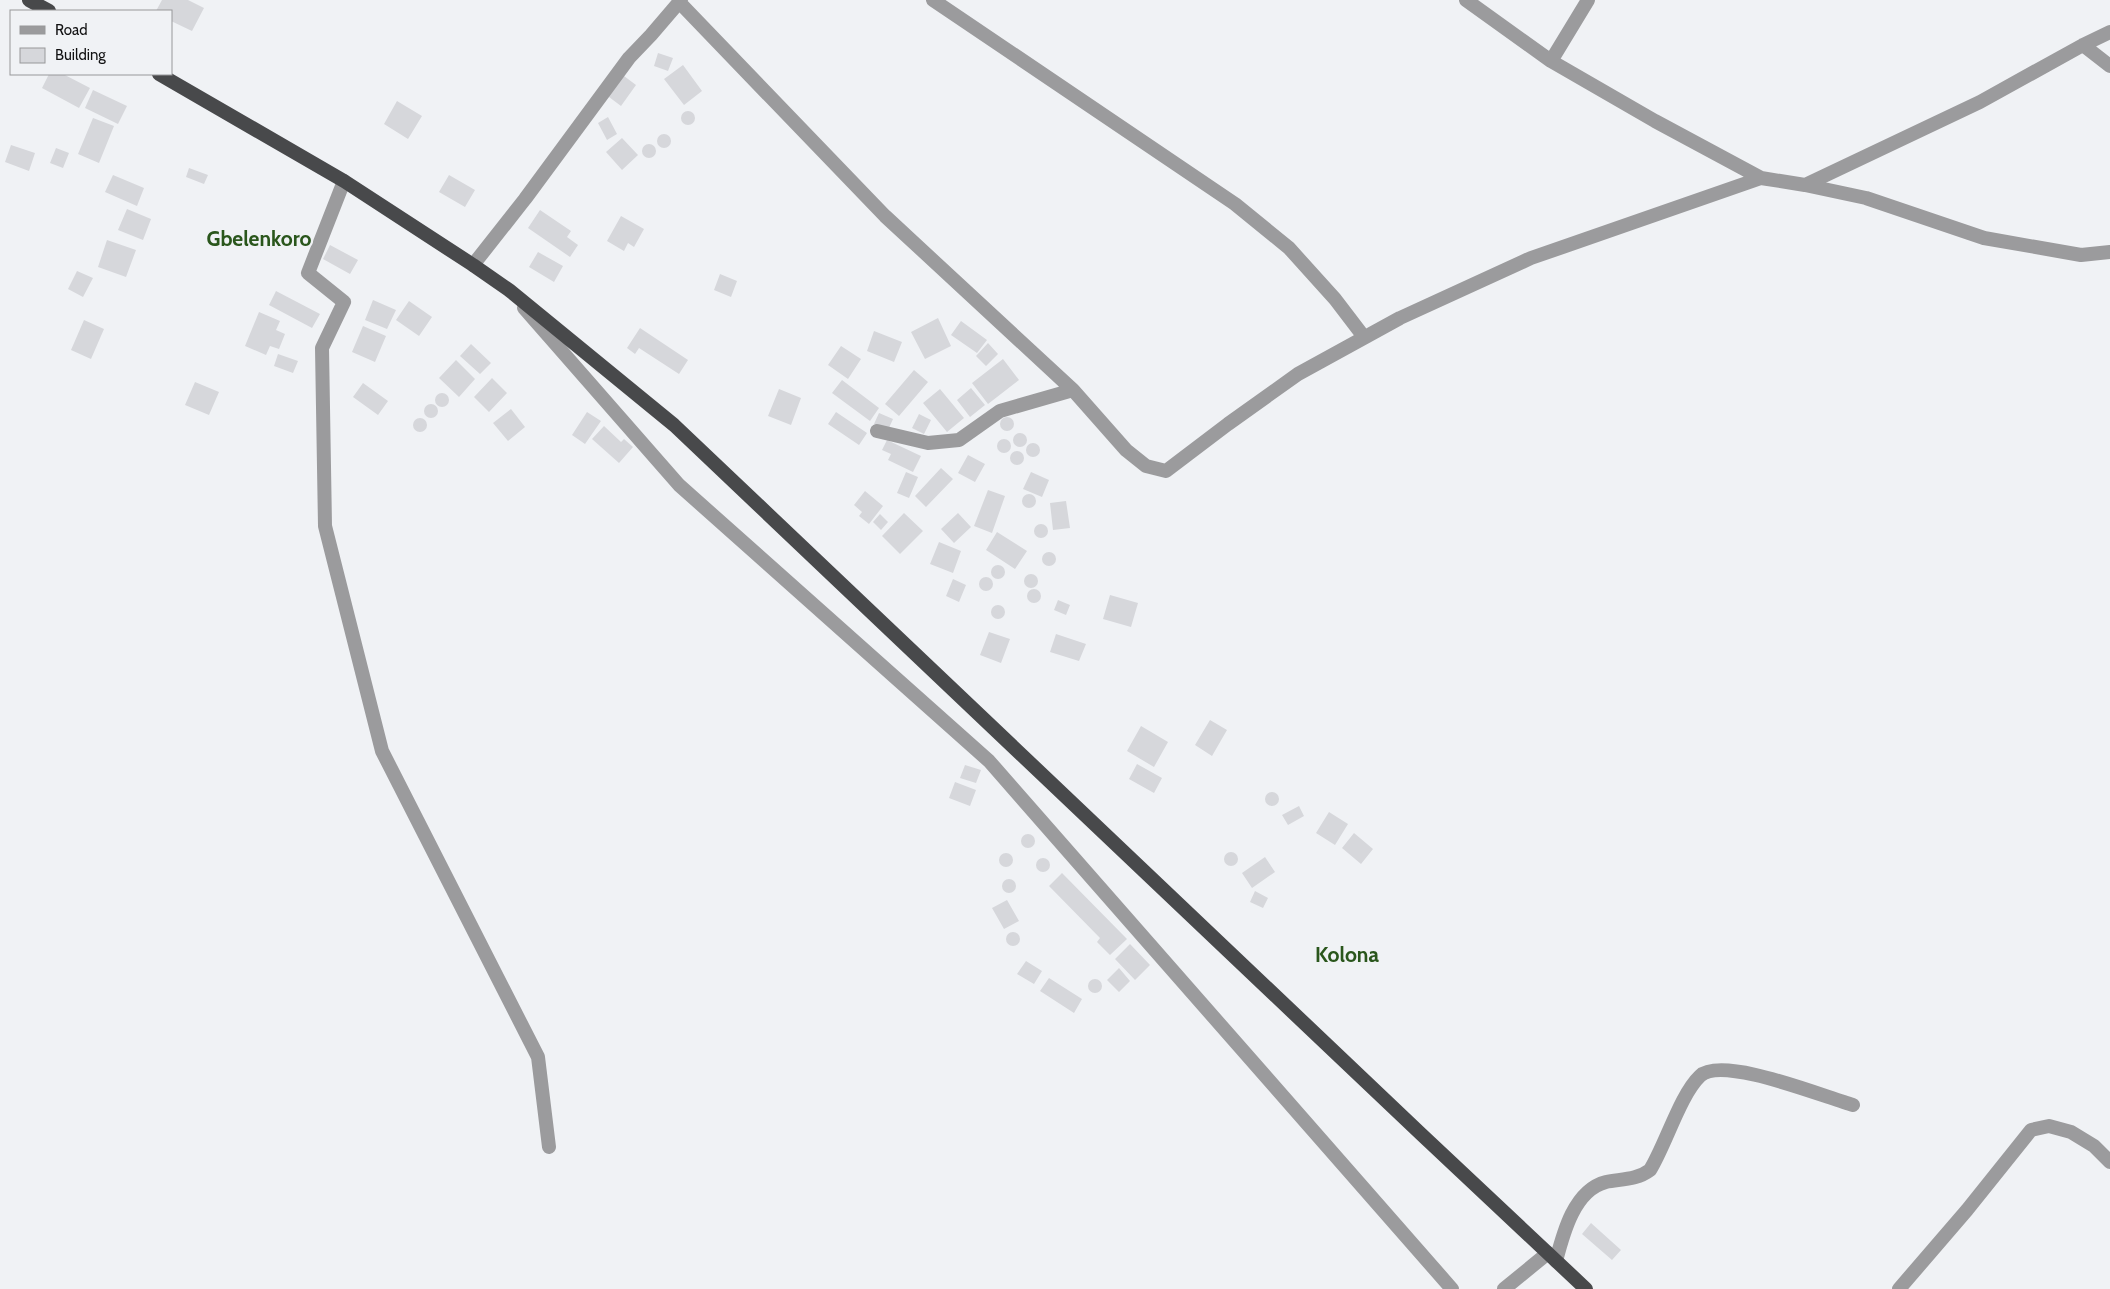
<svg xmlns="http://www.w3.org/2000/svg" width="2110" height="1289" font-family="Cabin,sans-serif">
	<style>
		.building { fill: #d6d7db }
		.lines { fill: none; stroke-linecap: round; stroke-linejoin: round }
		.minor { stroke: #9b9b9d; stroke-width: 14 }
		.trunk { stroke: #48494b; stroke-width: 14 }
		.labels { text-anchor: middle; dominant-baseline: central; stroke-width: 4.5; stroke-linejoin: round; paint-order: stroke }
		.quarter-label { font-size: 21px; font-weight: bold; fill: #2a561c; stroke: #f0f2f5 }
	</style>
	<rect width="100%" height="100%" fill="#f0f2f5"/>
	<path class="building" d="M 162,0 L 188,0 L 204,8 L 192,31 L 171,21 L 171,11 L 156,11 Z
		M 658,53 L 673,58 L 668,71 L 654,66 Z
		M 683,65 L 702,91 L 684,105 L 664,79 Z
		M 620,73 L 636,85 L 621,106 L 605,94 Z
		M 49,74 L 63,74 L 90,88 L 79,108 L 42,88 Z
		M 93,90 L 127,106 L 118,124 L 85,108 Z
		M 397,101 L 422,116 L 408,139 L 384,124 Z
		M681 118a7 7 0 1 1 14 0a7 7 0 1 1-14 0Z
		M 608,117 L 617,134 L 607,140 L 598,123 Z
		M 93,118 L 114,126 L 99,163 L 78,154 Z
		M657 141a7 7 0 1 1 14 0a7 7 0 1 1-14 0Z
		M 622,138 L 638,155 L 622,170 L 606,152 Z
		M642 151a7 7 0 1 1 14 0a7 7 0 1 1-14 0Z
		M 11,145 L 35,153 L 29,171 L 5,162 Z
		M 56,148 L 69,153 L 63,168 L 50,163 Z
		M 189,168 L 208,175 L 204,184 L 186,177 Z
		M 113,175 L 144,188 L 137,206 L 105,192 Z
		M 449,175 L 475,190 L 465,207 L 439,192 Z
		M 127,209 L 151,219 L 143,240 L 118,230 Z
		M 540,210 L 571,231 L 567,237 L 578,245 L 570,257 L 528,228 Z
		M 621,216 L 644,229 L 634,247 L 628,243 L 624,251 L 607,241 Z
		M 107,240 L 136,250 L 126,277 L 98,267 Z
		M 330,245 L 358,260 L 350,274 L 323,259 Z
		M 538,252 L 563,266 L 554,282 L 529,267 Z
		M 77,271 L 93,278 L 83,297 L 68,289 Z
		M 720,274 L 737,281 L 731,297 L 714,290 Z
		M 276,291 L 320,314 L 312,328 L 269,305 Z
		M 373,300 L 396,310 L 387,329 L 365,320 Z
		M 409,301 L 432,317 L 419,336 L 396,320 Z
		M 259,312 L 280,321 L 276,330 L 285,334 L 279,349 L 270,346 L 266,355 L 245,346 Z
		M 938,318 L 951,346 L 925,359 L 911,332 Z
		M 84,320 L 104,329 L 91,359 L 71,350 Z
		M 961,321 L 987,340 L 977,353 L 951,335 Z
		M 363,326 L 386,336 L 375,362 L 352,352 Z
		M 640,328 L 688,360 L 679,374 L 639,348 L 635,354 L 627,348 Z
		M 874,331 L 902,342 L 894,362 L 867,351 Z
		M 988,343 L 998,354 L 986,366 L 976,356 Z
		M 471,344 L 491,363 L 480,374 L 460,356 Z
		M 841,346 L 861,359 L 848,379 L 828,365 Z
		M 278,354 L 298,361 L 293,373 L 274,366 Z
		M 1003,359 L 1019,380 L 988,404 L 972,383 Z
		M 456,360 L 475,379 L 459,397 L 439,378 Z
		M 914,370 L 928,382 L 899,416 L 885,404 Z
		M 492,378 L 507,393 L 489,412 L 474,397 Z
		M 842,380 L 879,408 L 870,421 L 832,393 Z
		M 195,382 L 219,392 L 209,415 L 185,405 Z
		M 363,383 L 388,401 L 378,415 L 353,397 Z
		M 971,388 L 985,405 L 970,417 L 957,400 Z
		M 779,389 L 801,398 L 791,425 L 768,416 Z
		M 940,389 L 964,418 L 947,432 L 923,403 Z
		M435 400a7 7 0 1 1 14 0a7 7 0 1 1-14 0Z
		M424 411a7 7 0 1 1 14 0a7 7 0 1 1-14 0Z
		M 511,409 L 525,427 L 508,441 L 493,423 Z
		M 587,412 L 601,421 L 585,444 L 572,435 Z
		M 836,412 L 867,433 L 859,445 L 828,424 Z
		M 879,413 L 893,419 L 888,430 L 874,424 Z
		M 919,414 L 931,420 L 924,434 L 912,428 Z
		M1000 424a7 7 0 1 1 14 0a7 7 0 1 1-14 0Z
		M413 425a7 7 0 1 1 14 0a7 7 0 1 1-14 0Z
		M 604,426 L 621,442 L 624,439 L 633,447 L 619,463 L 592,439 Z
		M1013 440a7 7 0 1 1 14 0a7 7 0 1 1-14 0Z
		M997 446a7 7 0 1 1 14 0a7 7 0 1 1-14 0Z
		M 887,440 L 921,456 L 913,472 L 888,460 L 891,454 L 882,450 Z
		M1026 450a7 7 0 1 1 14 0a7 7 0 1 1-14 0Z
		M1010 458a7 7 0 1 1 14 0a7 7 0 1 1-14 0Z
		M 968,455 L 985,464 L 975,482 L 958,473 Z
		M 941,468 L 953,479 L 926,507 L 915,496 Z
		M 906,472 L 918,477 L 909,498 L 897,493 Z
		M 1031,472 L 1049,480 L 1042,497 L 1023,489 Z
		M 988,490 L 1005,496 L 992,533 L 974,526 Z
		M 865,491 L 883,506 L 869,524 L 859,516 L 862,512 L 854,505 Z
		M1022 501a7 7 0 1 1 14 0a7 7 0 1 1-14 0Z
		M 1066,501 L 1070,528 L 1053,530 L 1050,503 Z
		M 904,513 L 923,531 L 900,554 L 882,536 Z
		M 958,513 L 971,527 L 954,543 L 941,529 Z
		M 880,514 L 888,522 L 881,530 L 873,522 Z
		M1034 531a7 7 0 1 1 14 0a7 7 0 1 1-14 0Z
		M 997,532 L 1027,551 L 1015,569 L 986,550 Z
		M 939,542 L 961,551 L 953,573 L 930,564 Z
		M1042 559a7 7 0 1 1 14 0a7 7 0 1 1-14 0Z
		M991 572a7 7 0 1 1 14 0a7 7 0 1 1-14 0Z
		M1024 581a7 7 0 1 1 14 0a7 7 0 1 1-14 0Z
		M979 584a7 7 0 1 1 14 0a7 7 0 1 1-14 0Z
		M 953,579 L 966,585 L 959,602 L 946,596 Z
		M1027 596a7 7 0 1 1 14 0a7 7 0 1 1-14 0Z
		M 1110,595 L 1138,603 L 1131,627 L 1103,619 Z
		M 1058,600 L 1070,605 L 1066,615 L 1054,610 Z
		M991 612a7 7 0 1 1 14 0a7 7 0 1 1-14 0Z
		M 989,632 L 1010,639 L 1001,663 L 980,655 Z
		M 1056,634 L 1086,644 L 1079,661 L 1050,652 Z
		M 1210,720 L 1227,730 L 1212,756 L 1195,745 Z
		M 1141,726 L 1168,742 L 1154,767 L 1127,751 Z
		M 1137,764 L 1162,778 L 1154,793 L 1129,779 Z
		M 965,765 L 981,770 L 976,783 L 960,778 Z
		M 955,782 L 976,790 L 970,806 L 949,798 Z
		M1265 799a7 7 0 1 1 14 0a7 7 0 1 1-14 0Z
		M 1299,806 L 1304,816 L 1288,825 L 1282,815 Z
		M 1329,812 L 1348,824 L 1335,845 L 1316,833 Z
		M 1354,833 L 1373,849 L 1361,864 L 1342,848 Z
		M1021 841a7 7 0 1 1 14 0a7 7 0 1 1-14 0Z
		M1224 859a7 7 0 1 1 14 0a7 7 0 1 1-14 0Z
		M999 860a7 7 0 1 1 14 0a7 7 0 1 1-14 0Z
		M 1265,857 L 1275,872 L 1252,888 L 1242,873 Z
		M1036 865a7 7 0 1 1 14 0a7 7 0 1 1-14 0Z
		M 1062,873 L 1127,939 L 1110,955 L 1097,942 L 1100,938 L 1049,886 Z
		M1002 886a7 7 0 1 1 14 0a7 7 0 1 1-14 0Z
		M 1255,891 L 1268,898 L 1263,908 L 1250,902 Z
		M 1007,900 L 1019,921 L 1004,929 L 992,908 Z
		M1006 939a7 7 0 1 1 14 0a7 7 0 1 1-14 0Z
		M 1130,944 L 1150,965 L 1135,980 L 1115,959 Z
		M 1026,961 L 1042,971 L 1034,984 L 1017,974 Z
		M 1119,968 L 1130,981 L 1119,992 L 1107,980 Z
		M 1049,978 L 1082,999 L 1074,1013 L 1040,991 Z
		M1088 986a7 7 0 1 1 14 0a7 7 0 1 1-14 0Z
		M 1591,1223 L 1621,1250 L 1612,1260 L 1582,1234 Z"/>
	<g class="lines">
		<path class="minor" d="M 933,0 L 1235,204 L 1289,248 L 1335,299 L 1364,337
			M 1466,0 L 1551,61 L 1655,121 L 1761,178 L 1805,185 L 1866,198 L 1984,238 L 2081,255 L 2110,252
			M 679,2 L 885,216 L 1073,390
			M 2083,45 L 2110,66
			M 1551,61 L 1588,0
			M 344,181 L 308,273 L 344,302 L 322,348 L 325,526 L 382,751 L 538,1057 L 549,1147
			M 1805,185 L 1980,102 L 2083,45 L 2110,32
			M 473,265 L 525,199 L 629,58 L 651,35 L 681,0
			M 524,308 L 679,485 L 989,761 L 1452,1289
			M 877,431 L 928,443 L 959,440 L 1000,411 L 1073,390 L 1126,450 L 1146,466 L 1166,471 L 1228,424 L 1298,374 L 1400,318 L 1531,258 L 1761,178
			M 1556,1261 C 1563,1234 1574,1190 1606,1182 C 1621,1179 1637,1180 1650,1170 C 1666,1144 1680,1095 1700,1076 C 1722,1055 1824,1097 1853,1105
			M 1504,1289 L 1548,1253
			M 1899,1289 L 1967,1210 L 2031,1130 L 2049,1126 L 2071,1132 L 2094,1146 L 2110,1162"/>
		<path class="trunk" d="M 29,0 L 49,11
			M 159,74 L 344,181 L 473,265 L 509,290 L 674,425 L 1421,1134 L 1586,1289"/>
	</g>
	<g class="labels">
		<g class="quarter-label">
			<text x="259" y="238">Gbelenkoro</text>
			<text x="1347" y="954">Kolona</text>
		</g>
	</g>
	<rect x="10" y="10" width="162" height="65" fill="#f0f2f5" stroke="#97989a"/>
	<rect x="20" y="26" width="25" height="8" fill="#9b9b9d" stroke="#97989a"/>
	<text x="55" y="35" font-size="15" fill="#111112">Road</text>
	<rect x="20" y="48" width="25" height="15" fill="#d6d7db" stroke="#97989a"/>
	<text x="55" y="60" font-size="15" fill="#111112">Building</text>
</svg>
